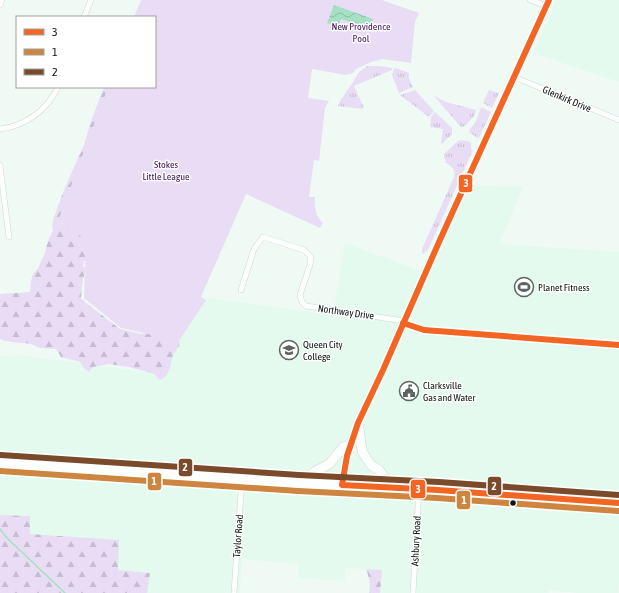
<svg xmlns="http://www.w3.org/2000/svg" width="619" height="593" font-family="'Asap Condensed',sans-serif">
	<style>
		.built { fill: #e4faee }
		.grass { fill: url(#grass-tufts) }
		.forest { fill: url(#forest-firs) }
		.park { fill: #e8ddf5 }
		.water { fill: url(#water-waves) }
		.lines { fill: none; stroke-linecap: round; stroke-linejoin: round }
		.stream { stroke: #a4e0c3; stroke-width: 1.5 }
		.street-casing { stroke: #ced7d2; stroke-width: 6 }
		.secondary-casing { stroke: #ced7d2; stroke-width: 8 }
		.highway-casing { stroke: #ced7d2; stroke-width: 10 }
		.street { stroke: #fdfefe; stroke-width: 5 }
		.secondary { stroke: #fdfefe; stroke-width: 7 }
		.highway { stroke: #fdfefe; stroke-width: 9 }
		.bus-1-casing { stroke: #fff; stroke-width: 9 }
		.bus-2-casing { stroke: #fff; stroke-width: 9 }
		.bus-3-casing { stroke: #fff; stroke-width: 9 }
		.bus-1 { stroke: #f26522; stroke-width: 6 }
		.bus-2 { stroke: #cd853f; stroke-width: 6 }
		.bus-3 { stroke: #7a4b2a; stroke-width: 6 }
		.bus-dot { fill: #0d1511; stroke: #fff; stroke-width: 1.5 }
		.labels { text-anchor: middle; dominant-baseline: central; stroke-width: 3; stroke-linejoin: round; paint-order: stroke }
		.park-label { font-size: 10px; fill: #44125e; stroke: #fff }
		.street-label { font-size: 10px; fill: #0d1511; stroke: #fff }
		.poi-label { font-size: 10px; fill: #0d1511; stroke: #fff; text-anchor: start }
		.line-badge { stroke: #fff; stroke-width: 1.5 }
		.badge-label { font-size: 11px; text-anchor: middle; font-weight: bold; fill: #fff }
	</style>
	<defs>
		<pattern id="grass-tufts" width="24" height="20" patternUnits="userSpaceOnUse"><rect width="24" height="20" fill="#e8ddf5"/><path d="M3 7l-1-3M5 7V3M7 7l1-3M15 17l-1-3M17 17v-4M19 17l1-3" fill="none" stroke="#c6bdd1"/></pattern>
		<pattern id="forest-firs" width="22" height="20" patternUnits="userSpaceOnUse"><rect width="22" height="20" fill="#e8ddf5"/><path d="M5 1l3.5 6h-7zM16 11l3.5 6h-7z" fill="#c6bdd1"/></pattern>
		<pattern id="water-waves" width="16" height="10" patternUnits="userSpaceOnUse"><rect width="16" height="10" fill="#a4e0c3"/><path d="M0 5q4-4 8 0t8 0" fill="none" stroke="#8cbfa6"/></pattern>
	</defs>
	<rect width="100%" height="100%" fill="#f0faf5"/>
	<path class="built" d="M 556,0 L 619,0 L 619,82 L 533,53 Z
		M 459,185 L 523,187 L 499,244 L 619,252 L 619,584 L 618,593 L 577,593 L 549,590 L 549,593 L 380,593 L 382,570 L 345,568 L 345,581 L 298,578 L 298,564 L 242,559 L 240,593 L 147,593 L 150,573 L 118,570 L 119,540 L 30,534 L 30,516 L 0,515 L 0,356 L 20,355 L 167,375 L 170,356 L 207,298 L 333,315 L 345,243 L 421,271 Z"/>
	<path class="grass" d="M 367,66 L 379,66 L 392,68 L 392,70 L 354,86 L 364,108 L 362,109 L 338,106 L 340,101 L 353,82 L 359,72 Z
		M 394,68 L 399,69 L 409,73 L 409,78 L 413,87 L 399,93 L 392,75 Z
		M 415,90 L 434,111 L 429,117 L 400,95 Z
		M 489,90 L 499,93 L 492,108 L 483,103 Z
		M 433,95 L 446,102 L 476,110 L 474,116 L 465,126 L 461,127 Z
		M 481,107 L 491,112 L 479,138 L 476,137 L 469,132 L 470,129 L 476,121 Z
		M 435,112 L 452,128 L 452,134 L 442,144 L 441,143 L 443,129 L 430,127 L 431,117 Z
		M 461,140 L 468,141 L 471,143 L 471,149 L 473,150 L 428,250 L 423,254 L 422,252 L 422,249 L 454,177 C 456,169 451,166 445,162 L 446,160 L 444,158 L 444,154 L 458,141 Z"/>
	<path class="forest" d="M 104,87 L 110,87 L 87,240 L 87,260 L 84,261 L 83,266 L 86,269 L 83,279 L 81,298 L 85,302 L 120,329 L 141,334 L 159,333 L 179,336 C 179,340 180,344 179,346 C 177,349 175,352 173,355 C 170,365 171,375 160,380 L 154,374 L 144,371 L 129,367 L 109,364 L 93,367 L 89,372 L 84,368 L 80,362 L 61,357 L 56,349 L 40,348 L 31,344 L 25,343 L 20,343 L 5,341 L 0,339 L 0,294 L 30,292 L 31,281 L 33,274 L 38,268 L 45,253 L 48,241 L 53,230 L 52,225 L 53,220 L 64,190 L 78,158 L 84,145 L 91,121 Z
		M 0,515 L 30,516 L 30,534 L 119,540 L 118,570 L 150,573 L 147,593 L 0,593 Z
		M 366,569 L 382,570 L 380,593 L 369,593 C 371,585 369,577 366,569 Z"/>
	<path class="park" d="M 141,0 L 382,0 L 419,13 L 415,22 L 411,63 L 382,59 L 371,62 L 356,69 L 353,73 L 346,75 L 312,69 L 308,98 L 329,101 L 325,108 L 319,161 L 314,160 L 309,197 L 315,197 C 314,207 316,216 323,223 L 320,228 L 246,194 L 201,297 L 206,300 L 179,341 L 121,328 L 84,298 L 86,241 L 71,228 L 58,221 L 108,87 L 155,87 L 155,17 L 134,17 Z"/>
	<path class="water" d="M 334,5 L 373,19 L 369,29 L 341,19 L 338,27 L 327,23 Z"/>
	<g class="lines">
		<path class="stream" d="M 0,529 L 7,538 L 65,593"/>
		<g class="street-casing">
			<path id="street" d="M 530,0 L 547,6
				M 0,5 L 2,0
				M 84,17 L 91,0
				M 514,77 L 619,120
				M 0,129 C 26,126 47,110 58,87
				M 0,165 L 9,237
				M 241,290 L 254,249 L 263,237 L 304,250 L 311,257 L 310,265 L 300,295 L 302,302 L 306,306 L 404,321
				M 234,593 L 242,479
				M 413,593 L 419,489"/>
		</g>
		<g class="secondary-casing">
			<path id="secondary" d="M 342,485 L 347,456 L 350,445 L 358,423 L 383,370 L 439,242 L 549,0"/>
		</g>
		<g class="highway-casing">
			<path id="highway" d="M 358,423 L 362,451 L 368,461 L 372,466 L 379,470 L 393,488
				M 0,463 L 299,483 L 438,490 L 464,492 L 619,503
				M 299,483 L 316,471 L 329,464 L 336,456 L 343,447 L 350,445"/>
		</g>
		<use href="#street" class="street"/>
		<use href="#secondary" class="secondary"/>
		<use href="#highway" class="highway"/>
		<g class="bus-1-casing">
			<path id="bus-1" d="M 549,0 L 439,242 L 383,370 L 358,423 L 347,456 L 342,485 L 438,490 L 619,503
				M 403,323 L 424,330 L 619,345"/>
		</g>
		<g class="bus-2-casing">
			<path id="bus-2" d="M 0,471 L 298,491 L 437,498 L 618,511"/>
		</g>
		<g class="bus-3-casing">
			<path id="bus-3" d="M 1,455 L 299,475 L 439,482 L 619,495"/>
		</g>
		<use href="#bus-1" class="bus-1"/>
		<use href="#bus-2" class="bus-2"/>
		<use href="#bus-3" class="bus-3"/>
	</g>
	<defs>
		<g id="stadium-ring" transform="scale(1)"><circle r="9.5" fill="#fff" stroke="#5c6561" stroke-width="1.5"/><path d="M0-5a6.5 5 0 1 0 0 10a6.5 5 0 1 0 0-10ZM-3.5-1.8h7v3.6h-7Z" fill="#5c6561"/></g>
		<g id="university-ring" transform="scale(1)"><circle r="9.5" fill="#fff" stroke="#5c6561" stroke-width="1.5"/><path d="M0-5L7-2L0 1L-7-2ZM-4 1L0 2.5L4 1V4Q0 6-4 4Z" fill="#5c6561"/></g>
		<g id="civic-ring" transform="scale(1)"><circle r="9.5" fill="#fff" stroke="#5c6561" stroke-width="1.5"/><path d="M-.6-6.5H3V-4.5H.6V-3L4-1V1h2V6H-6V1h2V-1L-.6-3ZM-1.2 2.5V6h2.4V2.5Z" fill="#5c6561"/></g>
	</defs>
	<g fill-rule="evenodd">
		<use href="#stadium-ring" x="524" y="287"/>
		<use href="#university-ring" x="289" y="350"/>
		<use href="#civic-ring" x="409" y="391"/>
	</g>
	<circle class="bus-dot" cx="513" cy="503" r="3.5"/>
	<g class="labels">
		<g class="park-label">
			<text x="361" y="26">New Providence<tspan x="361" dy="12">Pool</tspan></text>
			<text x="166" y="164">Stokes<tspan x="166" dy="12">Little League</tspan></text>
		</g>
		<g class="street-label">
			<text transform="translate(567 99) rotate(23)">Glenkirk Drive</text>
			<text transform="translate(346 312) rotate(8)">Northway Drive</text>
			<text transform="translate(238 536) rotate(-86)">Taylor Road</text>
			<text transform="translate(416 541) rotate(-87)">Ashbury Road</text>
		</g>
		<g class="poi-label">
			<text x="538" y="287">Planet Fitness</text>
			<text x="303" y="344">Queen City<tspan x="303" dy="12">College</tspan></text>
			<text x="423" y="385">Clarksville<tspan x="423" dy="12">Gas and Water</tspan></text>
		</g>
	</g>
	<g class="line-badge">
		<rect x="458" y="174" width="15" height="19" rx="4" fill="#f26522"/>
		<rect x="178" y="458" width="15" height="19" rx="4" fill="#7a4b2a"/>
		<rect x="147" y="472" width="15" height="19" rx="4" fill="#cd853f"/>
		<rect x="487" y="476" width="15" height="20" rx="4" fill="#7a4b2a"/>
		<rect x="410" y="479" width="16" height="20" rx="4" fill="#f26522"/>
		<rect x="456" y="490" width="15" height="20" rx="4" fill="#cd853f"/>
	</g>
	<g class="badge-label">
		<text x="466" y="187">3</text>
		<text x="185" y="471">2</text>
		<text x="154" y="485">1</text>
		<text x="494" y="490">2</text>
		<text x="418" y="493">3</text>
		<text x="464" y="504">1</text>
	</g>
	<rect x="16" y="16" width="140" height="72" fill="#ffffff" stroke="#9ea1a0"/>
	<rect x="24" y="29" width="20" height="6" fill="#f26522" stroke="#9ea1a0"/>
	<text x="52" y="36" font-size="12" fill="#0d1511">3</text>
	<rect x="24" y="49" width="20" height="6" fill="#cd853f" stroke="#9ea1a0"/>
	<text x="52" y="56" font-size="12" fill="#0d1511">1</text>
	<rect x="24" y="69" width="20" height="6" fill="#7a4b2a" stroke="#9ea1a0"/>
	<text x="52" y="76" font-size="12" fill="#0d1511">2</text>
</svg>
